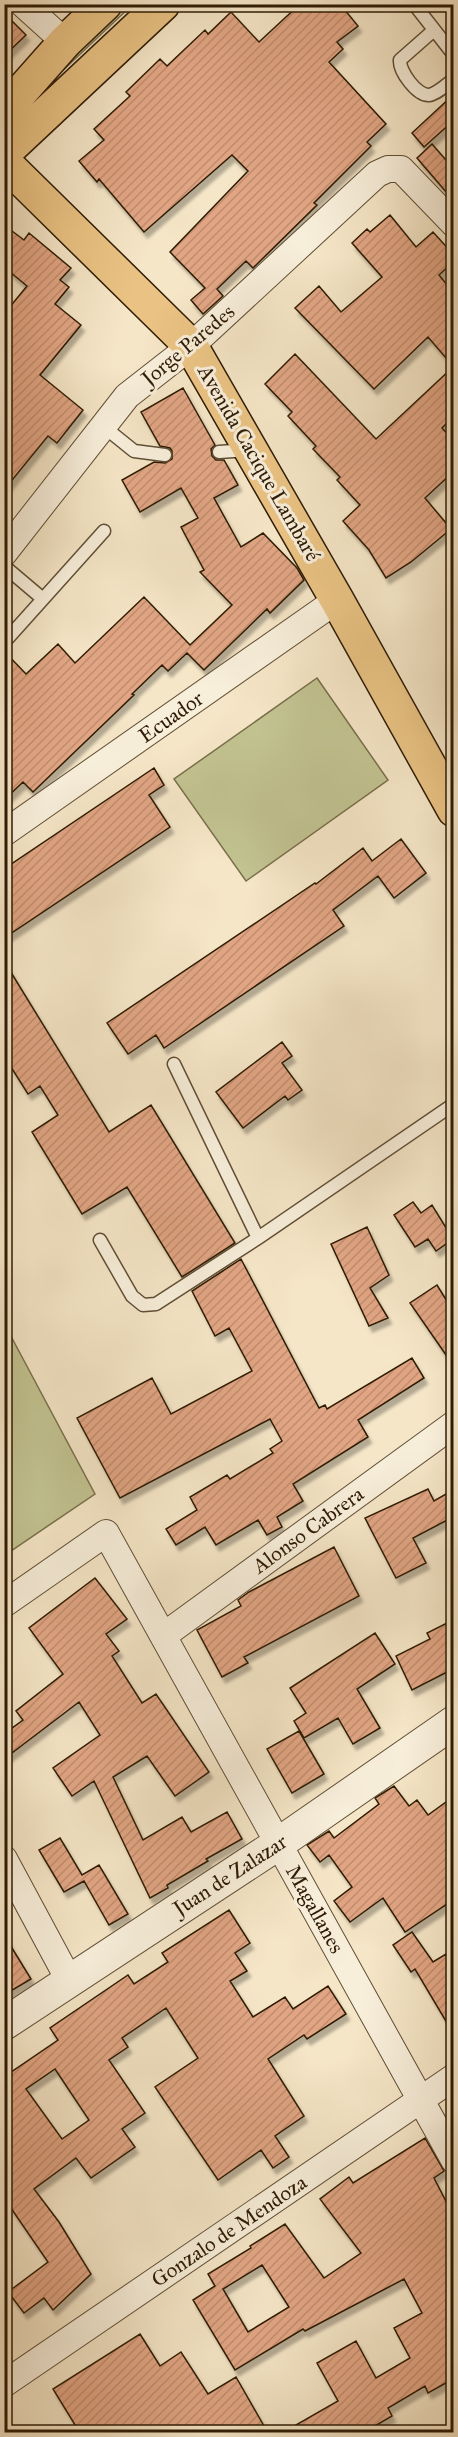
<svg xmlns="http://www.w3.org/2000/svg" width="458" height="2437" font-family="'IM FELL Great Primer',serif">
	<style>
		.green { fill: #c2c391; stroke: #786f4b; stroke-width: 1.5 }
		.building { fill: url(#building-hatch); stroke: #2e1b05; stroke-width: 1.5; fill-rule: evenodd; filter: url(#shadow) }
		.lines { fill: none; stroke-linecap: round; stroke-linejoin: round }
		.service-casing { stroke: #604e36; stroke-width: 15 }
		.minor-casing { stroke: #604e36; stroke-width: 28 }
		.tertiary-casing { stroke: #604e36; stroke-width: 34 }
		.primary-casing { stroke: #2e1b05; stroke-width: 36 }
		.trunk-casing { stroke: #2e1b05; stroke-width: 36 }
		.service { stroke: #f8efdb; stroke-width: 12 }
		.minor { stroke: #f8efdb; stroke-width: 26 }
		.tertiary { stroke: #f8efdb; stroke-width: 32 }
		.primary { stroke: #eac384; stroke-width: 33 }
		.trunk { stroke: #eac384; stroke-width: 33 }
		.labels { text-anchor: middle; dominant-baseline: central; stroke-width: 6; stroke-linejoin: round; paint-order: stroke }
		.street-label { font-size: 21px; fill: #2e1b05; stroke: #f8efdb }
	</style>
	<defs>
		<pattern id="building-hatch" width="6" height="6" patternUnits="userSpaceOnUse" patternTransform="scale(1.5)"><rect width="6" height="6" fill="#e1a583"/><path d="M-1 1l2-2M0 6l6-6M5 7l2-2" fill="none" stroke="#c18d70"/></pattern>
		<filter id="shadow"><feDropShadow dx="3.5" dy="6" stdDeviation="1.5" flood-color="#0004"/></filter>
	</defs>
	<rect width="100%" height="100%" fill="#f5e6c7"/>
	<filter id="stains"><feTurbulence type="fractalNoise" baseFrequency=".00333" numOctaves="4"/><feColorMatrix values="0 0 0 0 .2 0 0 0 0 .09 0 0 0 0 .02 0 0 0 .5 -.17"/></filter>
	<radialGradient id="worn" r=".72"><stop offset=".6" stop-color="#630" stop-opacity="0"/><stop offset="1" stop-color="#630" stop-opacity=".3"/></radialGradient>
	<path class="green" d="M 123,5 L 132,5 L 57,76 L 82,43 Z
		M 317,678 L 388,780 L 246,881 L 174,779 Z
		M 5,1325 L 95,1494 L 5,1555 Z"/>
	<path class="building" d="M 300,4 L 340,4 L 358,26 L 337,42 L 343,49 L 329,62 L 386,124 L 367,142 L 371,146 L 314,203 L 317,205 L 253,268 L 246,261 L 217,289 L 223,296 L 203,314 L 191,300 L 205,288 L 170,252 L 248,171 L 232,155 L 144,232 L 99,179 L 97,182 L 79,161 L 104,140 L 94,129 L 130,96 L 126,92 L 160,59 L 167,66 L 205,30 L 208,34 L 231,12 L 259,42 Z
		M 4,13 L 26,35 L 4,56 Z
		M 453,95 L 453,121 L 424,147 L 412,133 Z
		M 432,144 L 453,168 L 453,200 L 417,158 Z
		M 390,215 L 416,247 L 433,232 L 453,254 L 453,262 L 439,275 L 453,292 L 453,366 L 428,337 L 374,389 L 295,308 L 319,286 L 341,312 L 382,277 L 352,243 L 367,229 L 370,232 Z
		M 4,225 L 24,240 L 29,233 L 71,268 L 60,280 L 69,287 L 55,304 L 81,325 L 40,375 L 83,410 L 57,443 L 48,436 L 4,490 L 4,314 L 27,286 L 4,267 Z
		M 295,354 L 376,439 L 453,367 L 453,417 L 442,428 L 453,440 L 453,472 L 425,498 L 451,529 L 411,562 L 386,578 L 369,550 L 343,521 L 360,505 L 337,480 L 340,477 L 313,449 L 316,446 L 288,416 L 292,412 L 265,384 Z
		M 183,388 L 215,445 L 211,449 L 212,456 L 216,460 L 224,460 L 238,485 L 214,498 L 241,547 L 263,533 L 297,568 L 304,580 L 270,613 L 267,609 L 204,670 L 187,653 L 168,671 L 162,665 L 132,694 L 134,695 L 33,792 L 23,782 L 4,800 L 4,651 L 26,674 L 58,644 L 75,663 L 144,597 L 190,645 L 232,605 L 200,572 L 204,570 L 181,527 L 198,518 L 181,488 L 140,512 L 122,480 L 154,462 L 165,463 L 172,459 L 172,451 L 170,448 L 160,446 L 141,412 Z
		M 154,768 L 164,785 L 149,795 L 170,827 L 4,938 L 4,869 Z
		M 401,839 L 426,873 L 394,898 L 378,876 L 333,910 L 344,926 L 164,1048 L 156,1035 L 128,1054 L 107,1023 L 315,883 L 316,884 L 363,848 L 372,861 Z
		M 4,961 L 109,1132 L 151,1105 L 235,1243 L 182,1277 L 127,1187 L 82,1214 L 32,1132 L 58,1115 L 40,1086 L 28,1094 L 4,1056 Z
		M 282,1042 L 292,1056 L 282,1063 L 302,1090 L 288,1100 L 285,1096 L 243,1128 L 216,1092 Z
		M 413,1202 L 421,1213 L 432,1205 L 453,1239 L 436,1251 L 428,1239 L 415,1247 L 394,1215 Z
		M 367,1227 L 389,1275 L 370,1288 L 388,1318 L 369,1326 L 331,1244 Z
		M 241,1259 L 319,1408 L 325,1405 L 327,1409 L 412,1358 L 424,1378 L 358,1420 L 368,1437 L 293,1484 L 303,1501 L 277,1517 L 282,1527 L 267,1535 L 258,1520 L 216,1545 L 205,1527 L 176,1545 L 166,1529 L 197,1510 L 190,1497 L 227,1475 L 230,1479 L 273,1453 L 270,1449 L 282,1441 L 270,1419 L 120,1498 L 77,1418 L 152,1378 L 171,1414 L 252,1371 L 229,1328 L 215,1336 L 192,1291 Z
		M 437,1285 L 453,1311 L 453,1365 L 410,1303 Z
		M 428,1489 L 434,1501 L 453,1490 L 453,1517 L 413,1538 L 426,1563 L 396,1578 L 365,1518 Z
		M 334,1547 L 359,1596 L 244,1657 L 248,1663 L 222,1677 L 197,1630 L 241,1606 L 238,1600 L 249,1592 Z
		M 95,1578 L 127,1619 L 106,1634 L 119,1651 L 112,1656 L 142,1703 L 156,1694 L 209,1772 L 175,1796 L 147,1756 L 113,1777 L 143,1840 L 182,1817 L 191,1832 L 227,1812 L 242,1839 L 206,1859 L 208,1861 L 167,1885 L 168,1888 L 150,1898 L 94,1781 L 72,1796 L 53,1768 L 100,1735 L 79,1702 L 4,1759 L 4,1734 L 23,1720 L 16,1711 L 63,1674 L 29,1628 Z
		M 453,1620 L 453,1669 L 412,1690 L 396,1656 L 430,1639 L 427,1633 Z
		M 375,1633 L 395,1664 L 357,1689 L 380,1728 L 353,1744 L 338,1718 L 304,1738 L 294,1721 L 306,1713 L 290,1688 Z
		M 299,1731 L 324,1774 L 292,1793 L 267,1749 Z
		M 394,1786 L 409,1806 L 417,1800 L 428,1815 L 453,1797 L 453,1900 L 405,1932 L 383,1898 L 350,1922 L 334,1901 L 352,1887 L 329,1855 L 320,1862 L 307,1845 L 329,1831 L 334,1838 L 379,1804 L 375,1798 Z
		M 60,1838 L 82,1875 L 99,1865 L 128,1914 L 109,1925 L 84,1881 L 64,1892 L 39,1850 Z
		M 229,1910 L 250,1943 L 235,1953 L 247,1971 L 230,1981 L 253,2017 L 285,1997 L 293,2009 L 328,1986 L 346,2014 L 307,2039 L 304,2035 L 268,2059 L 304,2116 L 275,2136 L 289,2157 L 273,2168 L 261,2150 L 218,2180 L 155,2087 L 198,2058 L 166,2008 L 122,2038 L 128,2047 L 109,2060 L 145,2113 L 122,2129 L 135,2147 L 91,2178 L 76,2158 L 34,2189 L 59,2222 L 91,2274 L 53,2310 L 44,2298 L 24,2313 L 8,2292 L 48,2262 L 4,2198 L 4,2077 L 58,2040 L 50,2028 L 128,1975 L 134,1984 L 168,1962 L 162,1953 ZM 55,2069 L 89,2120 L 62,2139 L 26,2089 Z
		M 412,1932 L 433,1962 L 446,1954 L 453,1966 L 453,2033 L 415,1969 L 411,1972 L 393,1945 Z
		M 4,1935 L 31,1979 L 4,1995 Z
		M 425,2138 L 444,2171 L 434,2178 L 453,2215 L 453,2379 L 428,2393 L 425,2386 L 388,2408 L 392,2416 L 363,2433 L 282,2433 L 338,2401 L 317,2363 L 356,2341 L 376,2378 L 410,2358 L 394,2328 L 422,2313 L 404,2279 L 305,2331 L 303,2329 L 235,2370 L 193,2300 L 215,2286 L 208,2274 L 251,2248 L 250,2246 L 285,2224 L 324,2278 L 361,2253 L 320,2199 L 349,2177 L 353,2183 ZM 262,2265 L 289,2307 L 248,2332 L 223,2289 Z
		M 140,2334 L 160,2366 L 181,2352 L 208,2394 L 236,2377 L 268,2433 L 80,2433 L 53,2389 Z"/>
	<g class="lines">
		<g class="service-casing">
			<path id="service" d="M 414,4 L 454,55
				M 434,30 L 400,60 C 399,71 417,96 429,95 C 437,94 447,84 454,79
				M 103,426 L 134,451 L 165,455
				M 219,452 L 248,450
				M 4,566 L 43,599 L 104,531
				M 8,638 L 43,599
				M 174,1064 L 258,1238 L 454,1104
				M 100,1240 L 132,1296 L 143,1305 L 156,1304 L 258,1238"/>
		</g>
		<g class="minor-casing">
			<path id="minor" d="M 23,4 L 65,42
				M 4,553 L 127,396 L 191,346 L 377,174 L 388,169 L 401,169 L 454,224
				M 4,833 L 337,600
				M 4,1604 L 106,1533 L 454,2160
				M 163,1636 L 454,1424
				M 4,1859 L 69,1980
				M 4,2384 L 454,2077"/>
		</g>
		<g class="tertiary-casing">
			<path id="tertiary" d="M 4,2024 L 278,1844 L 454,1722"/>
		</g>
		<g class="primary-casing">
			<path id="primary" d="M 4,162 L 191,346 L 337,600 L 454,810"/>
		</g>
		<g class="trunk-casing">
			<path id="trunk" d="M 4,111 L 65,42 L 105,4
				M 4,153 L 163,4"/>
		</g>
		<use href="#service" class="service"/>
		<use href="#minor" class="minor"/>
		<use href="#tertiary" class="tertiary"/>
		<use href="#primary" class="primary"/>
		<use href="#trunk" class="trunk"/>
	</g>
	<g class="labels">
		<g class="street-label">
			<text transform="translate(188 345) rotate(-40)">Jorge Paredes</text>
			<text transform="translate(259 463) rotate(60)">Avenida Cacique Lambaré</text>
			<text transform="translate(171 717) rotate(-35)">Ecuador</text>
			<text transform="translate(308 1530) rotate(-36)">Alonso Cabrera</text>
			<text transform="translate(230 1875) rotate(-33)">Juan de Zalazar</text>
			<text transform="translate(315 1909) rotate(61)">Magallanes</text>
			<text transform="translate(229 2231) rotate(-34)">Gonzalo de Mendoza</text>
		</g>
	</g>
	<rect width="458" height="2437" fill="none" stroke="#f5e6c7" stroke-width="24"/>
	<rect x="6" y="6" width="446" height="2425" fill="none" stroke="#2e1b05" stroke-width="3"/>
	<rect x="12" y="12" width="434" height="2413" fill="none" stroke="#2e1b05" stroke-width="1.5"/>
	<rect width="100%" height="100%" filter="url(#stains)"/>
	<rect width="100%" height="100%" fill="url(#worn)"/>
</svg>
